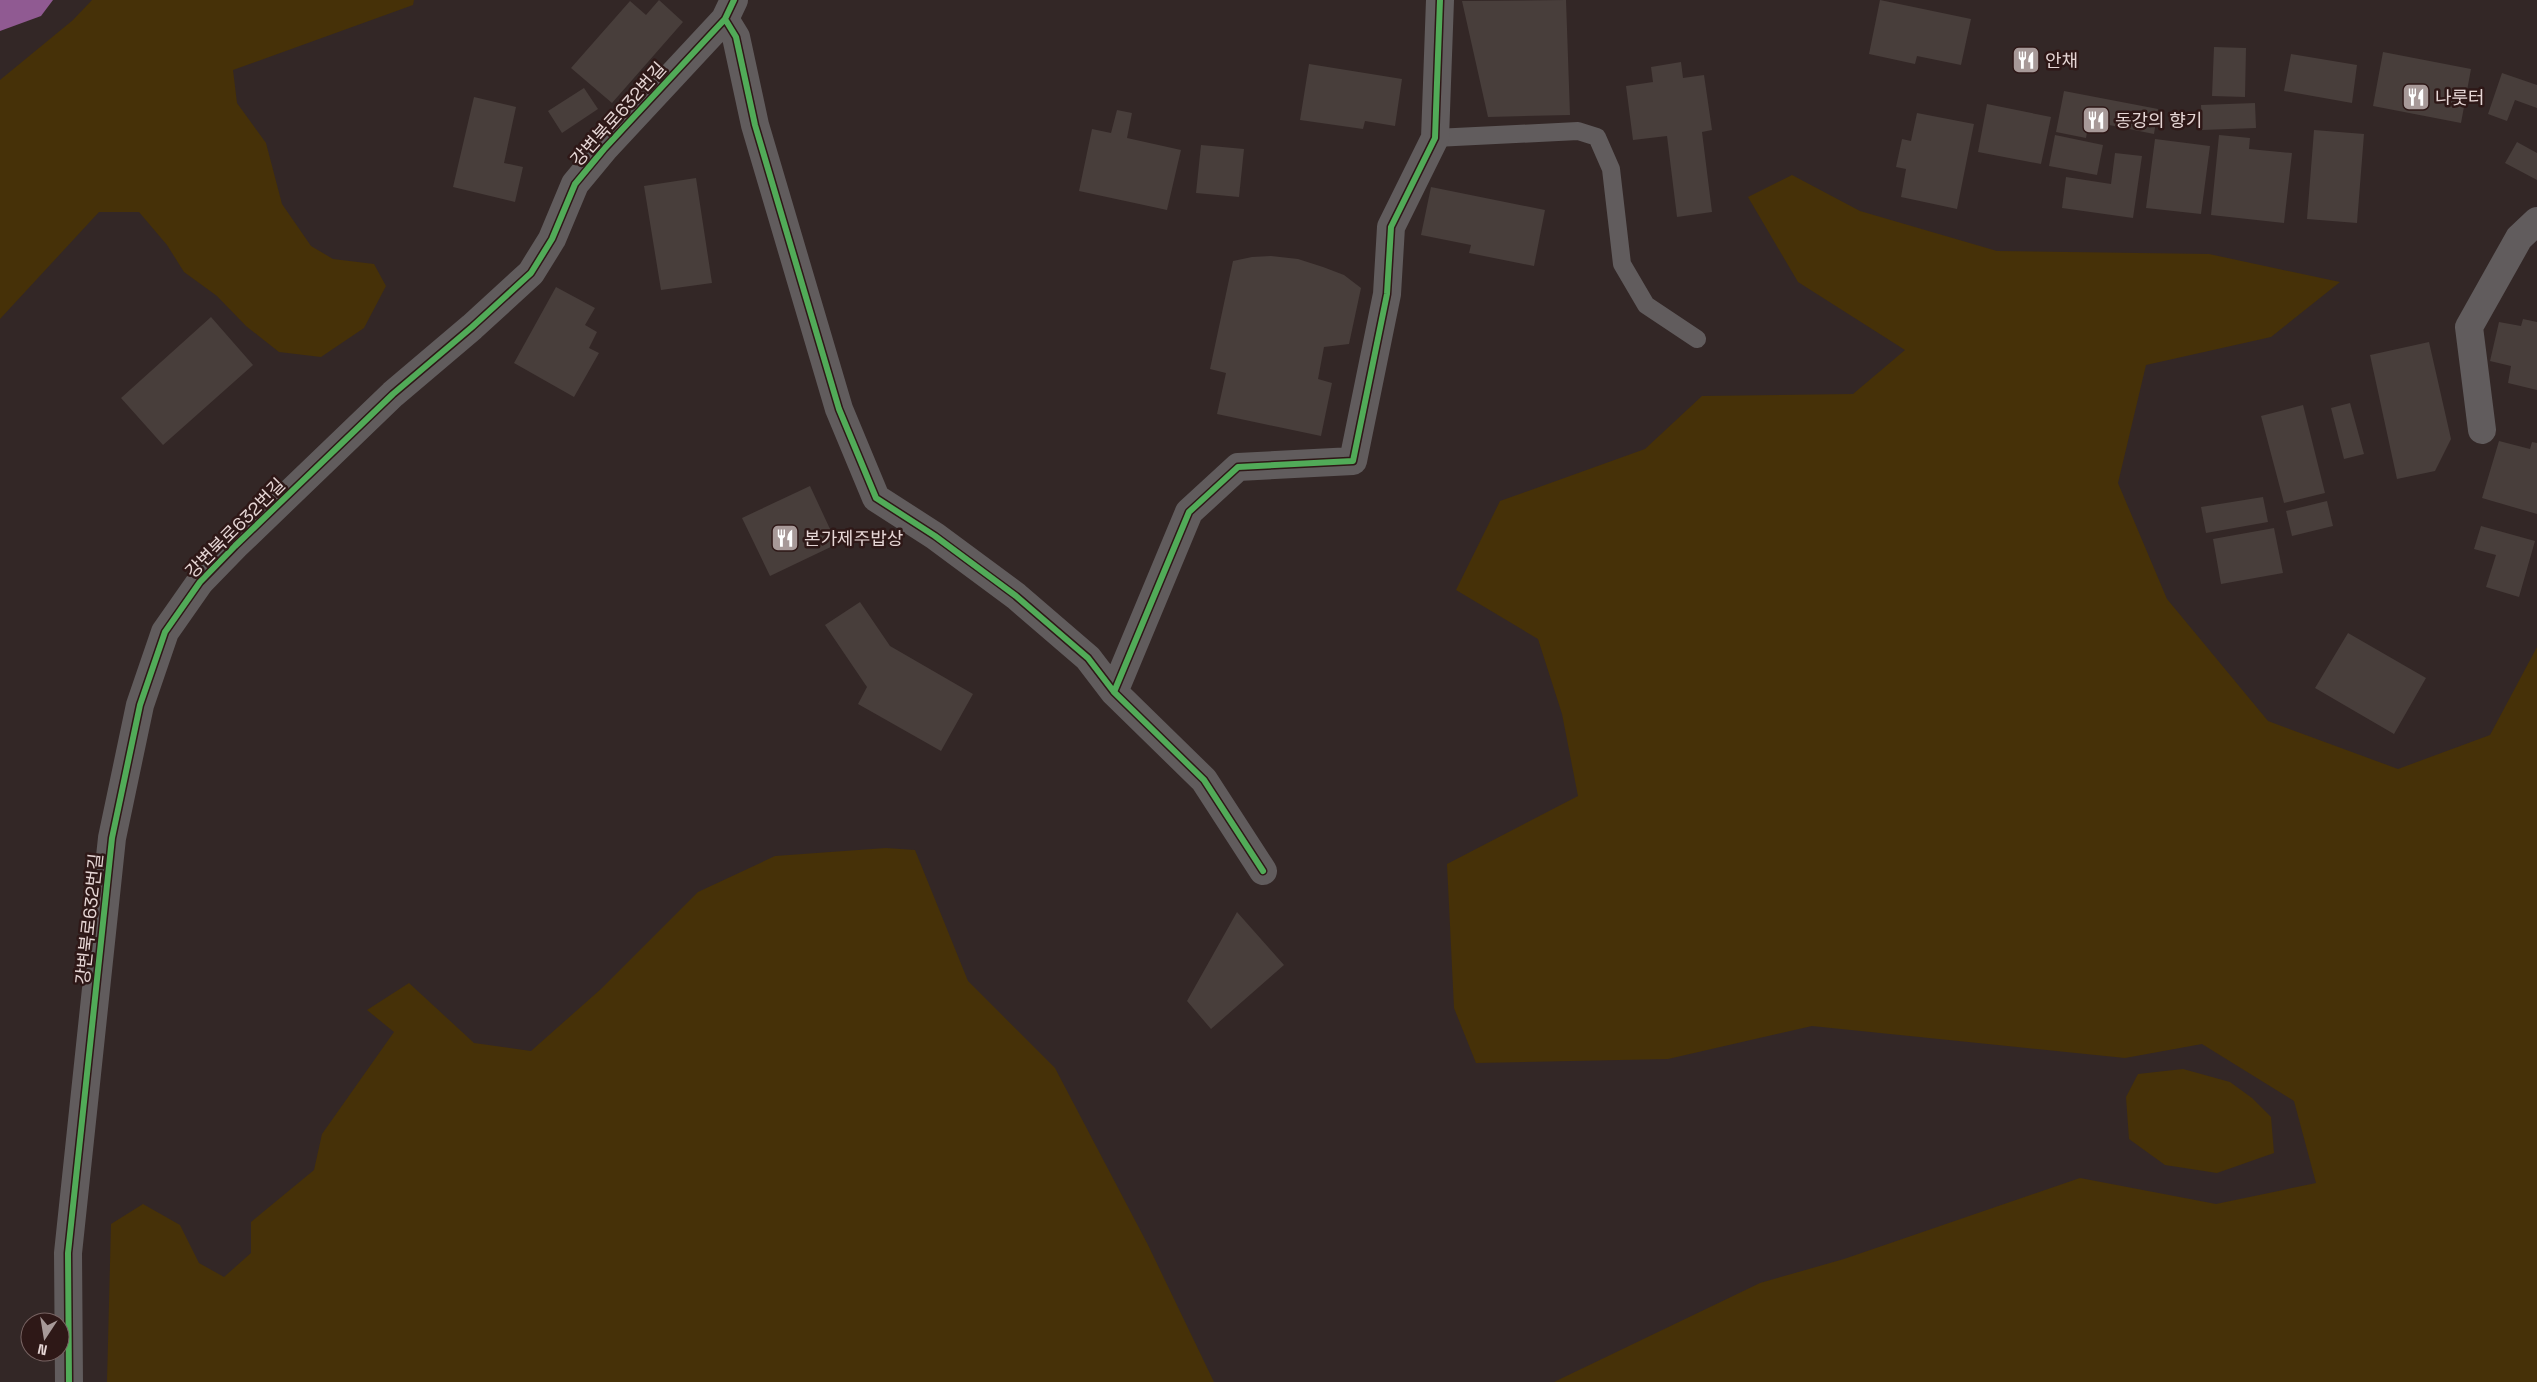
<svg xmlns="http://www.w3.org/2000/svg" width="2537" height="1382" font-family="'Space Grotesk','Noto Sans KR',sans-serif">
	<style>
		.green { fill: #463108 }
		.water { fill: #905a92 }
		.building { fill: #483e3b }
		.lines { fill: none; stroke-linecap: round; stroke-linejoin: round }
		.service { stroke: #615c5d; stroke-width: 18 }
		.minor { stroke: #615c5d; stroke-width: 28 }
		.cycleway-casing { stroke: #2e1817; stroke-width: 9 }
		.cycleway { stroke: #51ab58; stroke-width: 6 }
		.labels { text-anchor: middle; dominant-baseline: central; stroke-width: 5; stroke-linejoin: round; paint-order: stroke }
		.poi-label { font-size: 18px; fill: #e6d6d5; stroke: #2e1817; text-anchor: start }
		.street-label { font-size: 18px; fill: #e6d6d5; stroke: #2e1817 }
	</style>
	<rect width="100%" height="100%" fill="#332726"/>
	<path class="green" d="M 92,0 L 414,0 L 413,5 L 233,70 L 237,103 L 266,143 L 282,204 L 311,246 L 333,259 L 374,264 L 386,286 L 364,328 L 321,357 L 279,352 L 246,326 L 217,296 L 184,272 L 167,245 L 139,212 L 99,212 L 0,319 L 0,80 L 73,20 Z
		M 1792,175 L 1860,211 L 1997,251 L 2209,254 L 2340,282 L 2271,337 L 2146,365 L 2118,483 L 2167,599 L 2268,721 L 2398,769 L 2490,735 L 2537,647 L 2537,1382 L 1554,1382 L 1760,1283 L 1844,1259 L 2080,1178 L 2216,1204 L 2316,1183 L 2294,1101 L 2202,1044 L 2125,1058 L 1812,1026 L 1668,1059 L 1476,1063 L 1454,1008 L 1447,864 L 1578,796 L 1562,714 L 1538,639 L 1456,590 L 1500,501 L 1645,449 L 1702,396 L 1853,394 L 1905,350 L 1798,282 L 1748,197 Z
		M 886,848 L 915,850 L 968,981 L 1055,1068 L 1148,1245 L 1214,1382 L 107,1382 L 111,1224 L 143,1204 L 180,1225 L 199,1263 L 224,1277 L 251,1253 L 251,1222 L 314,1170 L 322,1134 L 394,1032 L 367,1010 L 409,983 L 474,1043 L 531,1051 L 601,989 L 698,892 L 775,856 Z
		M 2183,1069 L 2230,1082 L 2252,1098 L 2271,1117 L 2274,1153 L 2217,1173 L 2165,1165 L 2129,1139 L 2126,1097 L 2138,1074 Z"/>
	<path class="water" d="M 0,0 L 53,0 L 41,16 L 0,31 Z"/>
	<path class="building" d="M 659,0 L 683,22 L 612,103 L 571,68 L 630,1 L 646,15 Z
		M 1566,0 L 1570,115 L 1488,117 L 1462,1 Z
		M 1880,0 L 1971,19 L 1961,65 L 1917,56 L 1915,64 L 1869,54 Z
		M 2214,47 L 2246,48 L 2245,97 L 2212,96 Z
		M 2383,52 L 2471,69 L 2461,123 L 2373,106 Z
		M 2291,54 L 2357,65 L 2352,103 L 2284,91 Z
		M 1681,62 L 1683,78 L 1704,75 L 1712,130 L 1702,132 L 1712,212 L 1677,217 L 1667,136 L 1633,140 L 1626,86 L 1653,82 L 1651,67 Z
		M 1309,64 L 1402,79 L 1395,126 L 1365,121 L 1363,129 L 1300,120 Z
		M 2502,73 L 2537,85 L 2537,108 L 2515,100 L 2507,121 L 2488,114 Z
		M 584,88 L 598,109 L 562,133 L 548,111 Z
		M 2064,91 L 2158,109 L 2154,134 L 2089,121 L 2086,138 L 2056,132 Z
		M 474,97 L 516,107 L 504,163 L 523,167 L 515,202 L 453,187 Z
		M 2255,103 L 2256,128 L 2202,130 L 2201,105 Z
		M 1987,104 L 2051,117 L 2041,164 L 1978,152 Z
		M 1117,110 L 1132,113 L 1127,138 L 1181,150 L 1167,210 L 1079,191 L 1092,129 L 1111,133 Z
		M 1917,113 L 1974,124 L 1957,209 L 1901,197 L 1906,169 L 1896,167 L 1902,139 L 1911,141 Z
		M 2314,130 L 2364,134 L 2357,223 L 2307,219 Z
		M 2055,135 L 2103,145 L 2097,175 L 2049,166 Z
		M 2219,135 L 2250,138 L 2249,149 L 2292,153 L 2284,223 L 2211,215 Z
		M 2155,139 L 2210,146 L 2201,214 L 2146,208 Z
		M 2517,142 L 2537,153 L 2537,180 L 2505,163 Z
		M 1201,145 L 1244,149 L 1239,197 L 1196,193 Z
		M 2115,153 L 2142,156 L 2133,218 L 2062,208 L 2066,177 L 2111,184 Z
		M 696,178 L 712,283 L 661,290 L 644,186 Z
		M 1431,187 L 1545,210 L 1534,266 L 1469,253 L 1471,245 L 1421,235 Z
		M 1271,256 L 1298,259 L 1323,267 L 1344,275 L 1361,288 L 1349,344 L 1324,347 L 1318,379 L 1332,383 L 1321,436 L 1217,414 L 1226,373 L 1210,369 L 1233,261 L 1252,257 Z
		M 556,287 L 595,308 L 585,325 L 597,332 L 589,348 L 599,353 L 574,397 L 514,363 Z
		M 211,317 L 253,365 L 163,445 L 121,398 Z
		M 2523,319 L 2537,322 L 2537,390 L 2508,383 L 2511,366 L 2490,361 L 2499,322 L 2521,326 Z
		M 2429,342 L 2451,439 L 2435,471 L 2397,479 L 2370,355 Z
		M 2350,403 L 2364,454 L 2344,459 L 2331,408 Z
		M 2303,405 L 2325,493 L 2284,503 L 2261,416 Z
		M 2499,441 L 2530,449 L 2532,442 L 2537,443 L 2537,514 L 2482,498 Z
		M 810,486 L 837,544 L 770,576 L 742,518 Z
		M 2263,497 L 2268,522 L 2206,533 L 2201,507 Z
		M 2327,501 L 2333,526 L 2292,536 L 2286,511 Z
		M 2481,526 L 2535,541 L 2519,597 L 2486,587 L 2496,555 L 2474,549 Z
		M 2274,528 L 2283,573 L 2221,584 L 2213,539 Z
		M 860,602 L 890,646 L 973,694 L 941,751 L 858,704 L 867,687 L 825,625 Z
		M 2348,633 L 2426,678 L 2394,734 L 2315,688 Z
		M 1237,912 L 1284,965 L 1211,1029 L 1187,1001 Z"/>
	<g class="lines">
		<path class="service" d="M 1435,138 L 1578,131 L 1597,137 L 1611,169 L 1622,264 L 1646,305 L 1697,339"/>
		<path class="minor" d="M 725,19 L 736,37 L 755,125 L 839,409 L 876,498 L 935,536 L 1016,596 L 1088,658 L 1114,692 L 1204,780 L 1263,871
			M 2482,430 L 2469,327 L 2519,238 L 2537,221
			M 1114,692 L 1189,512 L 1238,467 L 1353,461 L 1387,294 L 1391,227 L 1435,138 L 1440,0
			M 69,1382 L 68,1253 L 112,838 L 140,705 L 165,632 L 200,582 L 235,546 L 393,394 L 472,327 L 531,273 L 552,239 L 575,184 L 604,149 L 725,19 L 734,0"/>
		<g class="cycleway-casing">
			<path id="cycleway" d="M 725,19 L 736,37 L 755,125 L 839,409 L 876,498 L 935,536 L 1016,596 L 1088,658 L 1114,692 L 1204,780 L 1263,871
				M 1114,692 L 1189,512 L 1238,467 L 1353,461 L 1387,294 L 1391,227 L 1435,138 L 1440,0
				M 69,1382 L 68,1253 L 112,838 L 140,705 L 165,632 L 200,582 L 235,546 L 393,394 L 472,327 L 531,273 L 552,239 L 575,184 L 604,149 L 725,19 L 734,0"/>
		</g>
		<use href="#cycleway" class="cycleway"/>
	</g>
	<defs>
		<g id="restaurant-square" transform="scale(1.4375)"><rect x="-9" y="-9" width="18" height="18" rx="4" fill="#a79998" stroke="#2e1817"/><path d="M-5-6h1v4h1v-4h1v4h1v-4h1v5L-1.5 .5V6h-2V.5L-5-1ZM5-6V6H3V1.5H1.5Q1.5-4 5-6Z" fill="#fff"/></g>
	</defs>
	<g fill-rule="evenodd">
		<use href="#restaurant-square" x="2026" y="60"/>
		<use href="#restaurant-square" x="2416" y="97"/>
		<use href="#restaurant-square" x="2096" y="120"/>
		<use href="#restaurant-square" x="785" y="538"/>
	</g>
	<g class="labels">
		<g class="poi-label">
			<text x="2045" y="60">안채</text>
			<text x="2435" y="97">나룻터</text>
			<text x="2115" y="120">동강의 향기</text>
			<text x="804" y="538">본가제주밥상</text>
		</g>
		<g class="street-label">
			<text transform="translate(618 114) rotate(-48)">강변북로632번길</text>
			<text transform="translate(235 528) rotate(-45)">강변북로632번길</text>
			<text transform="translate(89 919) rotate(-84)">강변북로632번길</text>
		</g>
	</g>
	<g transform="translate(45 1337) rotate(192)"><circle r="24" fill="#2e1817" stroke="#786463"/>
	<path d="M0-4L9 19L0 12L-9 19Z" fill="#a79998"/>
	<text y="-8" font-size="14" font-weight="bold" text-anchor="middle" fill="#e6d6d5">N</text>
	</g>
</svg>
